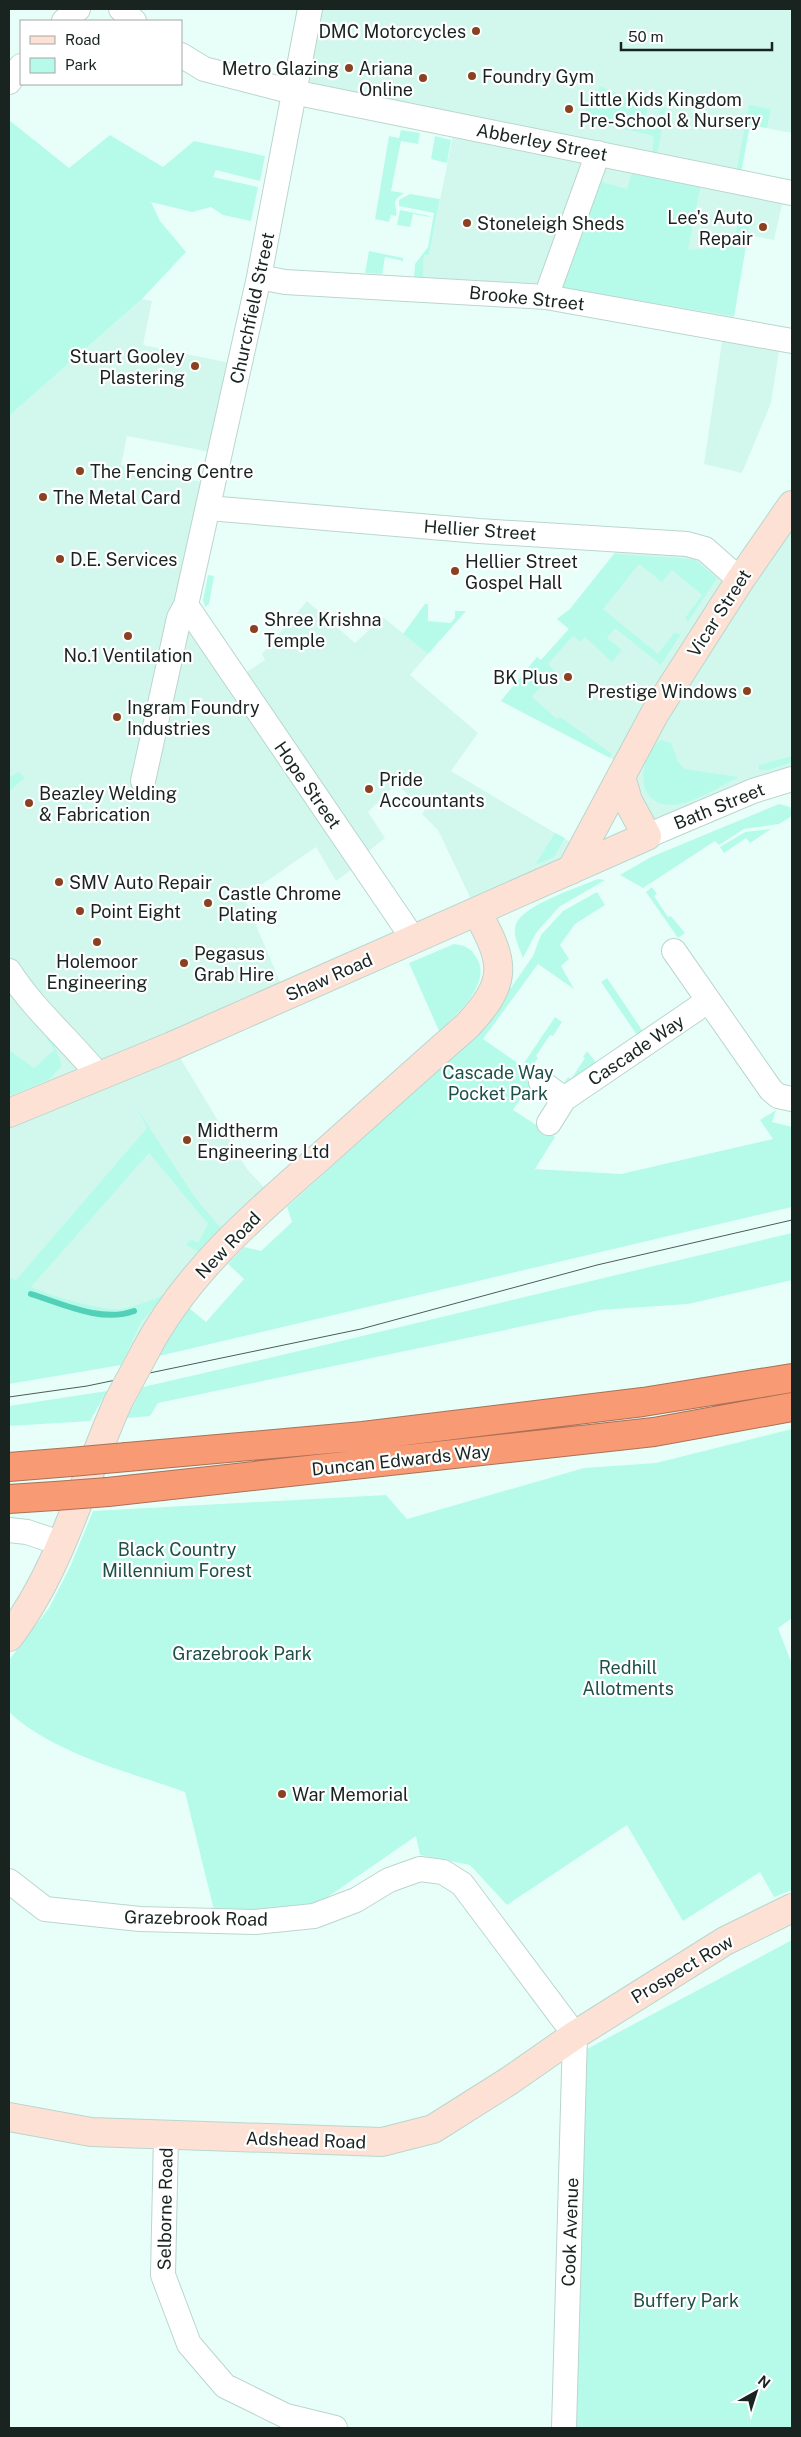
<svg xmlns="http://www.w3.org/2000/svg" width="801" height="2437" font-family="'Public Sans',sans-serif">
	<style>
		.built { fill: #d2f8ee }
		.green { fill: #b6fbea; fill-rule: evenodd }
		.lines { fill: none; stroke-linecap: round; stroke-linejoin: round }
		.stream { stroke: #53d0b8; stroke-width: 6 }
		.street-casing { stroke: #bad6ce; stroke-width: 26 }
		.secondary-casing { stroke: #bad6ce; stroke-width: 30 }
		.highway-casing { stroke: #aa7157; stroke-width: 30 }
		.street { stroke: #fff; stroke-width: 24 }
		.secondary { stroke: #fde1d5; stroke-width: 28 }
		.highway { stroke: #f89a74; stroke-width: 28 }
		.tram { stroke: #4e5c59; stroke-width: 1 }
		.secondary-bridge-casing { stroke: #bad6ce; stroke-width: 30; stroke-linecap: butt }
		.highway-bridge-casing { stroke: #aa7157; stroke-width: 30; stroke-linecap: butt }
		.secondary-bridge { stroke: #fde1d5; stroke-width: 28 }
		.highway-bridge { stroke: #f89a74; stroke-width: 28 }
		.poi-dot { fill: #894121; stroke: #fff; stroke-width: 2 }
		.labels { text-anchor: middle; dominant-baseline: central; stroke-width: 4.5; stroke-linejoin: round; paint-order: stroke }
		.poi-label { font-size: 18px; fill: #192421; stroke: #fff; text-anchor: start }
		.street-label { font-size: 18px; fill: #192421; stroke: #fff }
		.park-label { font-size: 18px; fill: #1d5147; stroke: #fff }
	</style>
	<rect width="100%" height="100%" fill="#e8fff9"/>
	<path class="built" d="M 310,9 L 792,9 L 792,133 L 750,125 L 738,181 L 783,200 L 774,240 L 748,235 L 732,329 L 781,339 L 771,403 L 742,473 L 704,464 L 724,328 L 422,290 L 424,255 L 429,255 L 455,125 L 293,92 Z
		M 142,299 L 152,301 L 143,345 L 240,365 L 220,454 L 127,436 L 121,465 L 213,484 L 186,605 L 236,679 L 265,660 L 262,654 L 307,601 L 355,643 L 383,617 L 428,654 L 410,675 L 478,733 L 451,771 L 582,849 L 477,912 L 438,830 L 422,814 L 425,810 L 396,784 L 368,812 L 385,838 L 360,858 L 362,862 L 336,881 L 316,847 L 244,897 L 286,996 L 173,1046 L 247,1169 L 274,1198 L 138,1365 L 124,1360 L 9,1376 L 9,416 Z
		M 792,505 L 792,779 L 647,836 L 626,766 L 501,701 L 537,657 L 541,660 L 569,629 L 557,619 L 570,609 L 625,540 L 687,544 L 740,580 Z"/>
	<path class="green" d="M 600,86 L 638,102 L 666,108 L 657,155 L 652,154 L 654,136 L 584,120 L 589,96 L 597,98 ZM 648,107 L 660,110 L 656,130 L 643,127 Z
		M 749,105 L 771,109 L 767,128 L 750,125 L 741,173 L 737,168 Z
		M 9,120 L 69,168 L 110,135 L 163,167 L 194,141 L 265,156 L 260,181 L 216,170 L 213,177 L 258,187 L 251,221 L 223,215 L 211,207 L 192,212 L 151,202 L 160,221 L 186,252 L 142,299 L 9,416 Z
		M 401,130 L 420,133 L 418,144 L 401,141 L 391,191 L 404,193 C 389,203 398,203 396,216 L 391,215 L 389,222 L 375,219 L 389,136 L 399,138 Z
		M 435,136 L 451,140 L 447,163 L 431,159 Z
		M 633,169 L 701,184 L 688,250 L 733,246 L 739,216 L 752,209 L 734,316 L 560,288 L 598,181 L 627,189 Z
		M 410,194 L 440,199 L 429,255 L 424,255 L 423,277 L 414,277 L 415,264 L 428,247 L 434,213 L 399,206 L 399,200 Z
		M 400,210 L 430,216 L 430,217 L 413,214 L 410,227 L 397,225 Z
		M 369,251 L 403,258 L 403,261 L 385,257 L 382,274 L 365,273 Z
		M 614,554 L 694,559 L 717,578 L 688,622 L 685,618 L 702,595 L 672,570 L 662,582 L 639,564 L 603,609 L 658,654 L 674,633 L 681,634 L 661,665 L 615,628 L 607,638 L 622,650 L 612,662 L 585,637 L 581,642 L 573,636 L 548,664 L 555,671 L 532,697 L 557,719 L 559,717 L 563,719 L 612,754 L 610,758 L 501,701 L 537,657 L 541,660 L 569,629 L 557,619 L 570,609 Z
		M 208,575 L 214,576 L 209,604 L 205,607 L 203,600 Z
		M 425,604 L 428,604 L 428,621 L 450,623 L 455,618 L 455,611 L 466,611 L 428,654 L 403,634 Z
		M 661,740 L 671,743 L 678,762 L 685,769 L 739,777 C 718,787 691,806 668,805 C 632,802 640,753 661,740 Z
		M 792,756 L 792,762 L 769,770 L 759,770 L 759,765 Z
		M 18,772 L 25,778 L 9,791 L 9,778 Z
		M 779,804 L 790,807 L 792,816 L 779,824 L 744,829 L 719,845 L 715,841 L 643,888 L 620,875 L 651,857 Z
		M 771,829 L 750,843 L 746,838 L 724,853 L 720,847 L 745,832 Z
		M 555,833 L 565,838 L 554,857 L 535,865 Z
		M 598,879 L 605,880 L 559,907 L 536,933 L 523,958 C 519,947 512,935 516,924 C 523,905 579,887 598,879 Z
		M 652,887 L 657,894 L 654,896 L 668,917 L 671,916 L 685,933 L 678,938 L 646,892 Z
		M 597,892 L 605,905 L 575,924 L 560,945 L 569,959 L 561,966 L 574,989 L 538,964 L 483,1039 L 522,1066 L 555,1017 L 562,1022 L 553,1036 L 550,1035 L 536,1056 L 538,1058 L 529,1071 L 536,1076 L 513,1110 L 555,1137 L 535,1169 L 621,1174 L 773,1139 L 760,1120 L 776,1110 L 772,1122 L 792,1127 L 792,1207 L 159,1356 L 175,1325 L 189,1308 L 206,1322 L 244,1279 L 228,1264 L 244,1247 L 261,1251 L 292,1222 L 287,1207 L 370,1132 L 497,1008 L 533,956 L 541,935 L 563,911 Z
		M 454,944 C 463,945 469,947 474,954 C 496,980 457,1015 439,1031 L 409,963 Z
		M 607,978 L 644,1033 L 639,1038 L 601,982 Z
		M 46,1037 L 54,1044 L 62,1066 L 48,1080 L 9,1096 L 9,1050 L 34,1068 L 54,1050 Z
		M 587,1051 L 598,1065 L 564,1083 L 568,1077 L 571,1079 L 585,1058 L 583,1057 Z
		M 136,1107 L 196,1199 L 221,1228 L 201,1253 L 186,1245 L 191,1239 L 198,1243 L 208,1224 L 149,1153 L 31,1287 C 48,1295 102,1311 120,1309 C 136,1306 150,1301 164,1295 L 141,1322 L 121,1365 L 9,1384 L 9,1277 L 16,1280 L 147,1128 Z
		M 792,1233 L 792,1280 L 688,1304 L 600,1310 L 158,1403 L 150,1416 L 127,1418 L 143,1387 C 360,1338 576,1284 792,1233 Z
		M 107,1391 L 90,1421 L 9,1426 L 9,1406 Z
		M 792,1429 L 792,1618 L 778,1628 L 792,1664 L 792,1890 L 774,1897 L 760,1872 L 683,1921 L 627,1825 L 507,1905 L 470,1865 L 420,1855 L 416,1836 L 319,1903 L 215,1914 L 185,1792 C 127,1771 54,1754 9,1712 L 9,1660 L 49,1608 L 70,1567 L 93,1511 L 386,1495 L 407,1519 L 584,1468 L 656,1463 Z
		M 792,1940 L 792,2428 L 576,2428 L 587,2049 Z"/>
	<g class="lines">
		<path class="stream" d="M 31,1294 C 63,1304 102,1323 134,1311"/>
		<g class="street-casing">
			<path id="street" d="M 121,9 L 134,21
				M 64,21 L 78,9
				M 181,55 L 204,69 L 293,92 L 792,193
				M 9,82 L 21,66
				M 259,277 L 285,282 L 546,297 L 792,341
				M 546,297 L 598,153
				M 208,508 L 479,531 L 687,544 L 705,549 L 740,580
				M 186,605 L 414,940
				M 143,781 L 179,618 L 186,605 L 259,277 L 310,9
				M 647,836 L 753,791 L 792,779
				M 674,951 L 771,1090 L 778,1096 L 792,1099
				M 9,971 C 34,1010 70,1040 99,1076
				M 541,1082 L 564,1099 L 549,1123
				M 564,1099 L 708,1001
				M 9,1530 L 27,1532 L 60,1543
				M 9,1881 L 45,1909 L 140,1919 L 255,1922 L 314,1916 L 356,1900 L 389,1880 L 420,1869 L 443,1872 L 462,1884 L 575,2035 L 564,2428
				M 166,2136 L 163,2275 L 189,2344 L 225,2386 L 286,2416 L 335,2428"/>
		</g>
		<g class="secondary-casing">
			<path id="secondary" d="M 571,870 L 655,713 L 740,580 L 792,505
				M 9,1113 L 172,1046 L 647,836 L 628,801 L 621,776
				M 146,1350 C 186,1273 256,1213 320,1157 C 369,1113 418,1069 467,1026 C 509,981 505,963 477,912
				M 9,1637 C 61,1569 83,1480 118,1402
				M 9,2117 L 91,2132 L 382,2142 L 433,2129 L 509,2081 L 575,2035 L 725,1941 L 792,1908"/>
		</g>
		<g class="highway-casing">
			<path id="highway" d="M 127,1457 L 363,1436 L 643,1402 L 792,1378
				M 9,1467 L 71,1462
				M 108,1492 L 654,1432 L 792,1407
				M 9,1499 L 55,1496"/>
		</g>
		<use href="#street" class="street"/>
		<use href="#secondary" class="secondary"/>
		<use href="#highway" class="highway"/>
		<path class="tram" d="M 9,1397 L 87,1386 L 361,1329 L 597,1265 L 792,1220"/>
		<g class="secondary-bridge-casing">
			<path id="secondary-bridge" d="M 118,1402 L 146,1350"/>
		</g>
		<g class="highway-bridge-casing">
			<path id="highway-bridge" d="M 71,1462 L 127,1457
				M 55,1496 L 108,1492"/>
		</g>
		<use href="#secondary-bridge" class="secondary-bridge"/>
		<use href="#highway-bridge" class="highway-bridge"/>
	</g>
	<g class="poi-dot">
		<circle cx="476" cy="31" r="5"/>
		<circle cx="349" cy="68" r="5"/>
		<circle cx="472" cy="76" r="5"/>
		<circle cx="423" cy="78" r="5"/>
		<circle cx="569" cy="109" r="5"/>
		<circle cx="467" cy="223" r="5"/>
		<circle cx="763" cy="227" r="5"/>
		<circle cx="195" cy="366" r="5"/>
		<circle cx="80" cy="471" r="5"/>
		<circle cx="43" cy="497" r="5"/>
		<circle cx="60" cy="559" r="5"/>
		<circle cx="455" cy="571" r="5"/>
		<circle cx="254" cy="629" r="5"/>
		<circle cx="128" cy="636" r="5"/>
		<circle cx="568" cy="677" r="5"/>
		<circle cx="747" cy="691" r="5"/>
		<circle cx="117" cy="717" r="5"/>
		<circle cx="369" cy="789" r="5"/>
		<circle cx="29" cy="803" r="5"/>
		<circle cx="59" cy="882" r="5"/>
		<circle cx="208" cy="903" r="5"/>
		<circle cx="80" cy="911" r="5"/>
		<circle cx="97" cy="942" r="5"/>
		<circle cx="184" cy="963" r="5"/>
		<circle cx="187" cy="1140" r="5"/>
		<circle cx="282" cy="1794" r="5"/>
	</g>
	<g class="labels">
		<g class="poi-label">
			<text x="466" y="31" text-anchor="end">DMC Motorcycles</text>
			<text x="339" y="68" text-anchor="end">Metro Glazing</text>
			<text x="413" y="68" text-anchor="end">Ariana<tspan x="413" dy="21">Online</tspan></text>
			<text x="482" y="76">Foundry Gym</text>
			<text x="579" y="99">Little Kids Kingdom<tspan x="579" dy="21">Pre-School &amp; Nursery</tspan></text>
			<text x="753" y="217" text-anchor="end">Lee's Auto<tspan x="753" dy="21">Repair</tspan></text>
			<text x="477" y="223">Stoneleigh Sheds</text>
			<text x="185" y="356" text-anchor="end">Stuart Gooley<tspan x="185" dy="21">Plastering</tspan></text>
			<text x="90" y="471">The Fencing Centre</text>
			<text x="53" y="497">The Metal Card</text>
			<text x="70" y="559">D.E. Services</text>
			<text x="465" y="561">Hellier Street<tspan x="465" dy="21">Gospel Hall</tspan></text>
			<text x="264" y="619">Shree Krishna<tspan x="264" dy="21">Temple</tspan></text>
			<text x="128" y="655" text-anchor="middle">No.1 Ventilation</text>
			<text x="558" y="677" text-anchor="end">BK Plus</text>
			<text x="737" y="691" text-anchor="end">Prestige Windows</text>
			<text x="127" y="707">Ingram Foundry<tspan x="127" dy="21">Industries</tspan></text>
			<text x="379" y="779">Pride<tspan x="379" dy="21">Accountants</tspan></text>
			<text x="39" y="793">Beazley Welding<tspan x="39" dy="21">&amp; Fabrication</tspan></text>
			<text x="69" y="882">SMV Auto Repair</text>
			<text x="218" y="893">Castle Chrome<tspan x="218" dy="21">Plating</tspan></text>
			<text x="90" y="911">Point Eight</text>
			<text x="194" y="953">Pegasus<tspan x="194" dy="21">Grab Hire</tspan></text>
			<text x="97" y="961" text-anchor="middle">Holemoor<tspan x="97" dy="21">Engineering</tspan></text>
			<text x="197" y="1130">Midtherm<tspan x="197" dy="21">Engineering Ltd</tspan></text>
			<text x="292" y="1794">War Memorial</text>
		</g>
		<g class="street-label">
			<text transform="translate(542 142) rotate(11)">Abberley Street</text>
			<text transform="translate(527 298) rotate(6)">Brooke Street</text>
			<text transform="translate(252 308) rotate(-78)">Churchfield Street</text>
			<text transform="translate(480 530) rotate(4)">Hellier Street</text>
			<text transform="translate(719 613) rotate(-57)">Vicar Street</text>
			<text transform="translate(308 785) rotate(55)">Hope Street</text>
			<text transform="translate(719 806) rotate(-22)">Bath Street</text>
			<text transform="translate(329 977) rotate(-24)">Shaw Road</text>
			<text transform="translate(636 1050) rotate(-34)">Cascade Way</text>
			<text transform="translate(228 1245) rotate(-46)">New Road</text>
			<text transform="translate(401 1460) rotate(-6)">Duncan Edwards Way</text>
			<text transform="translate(196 1918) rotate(1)">Grazebrook Road</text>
			<text transform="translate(682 1969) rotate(-31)">Prospect Row</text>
			<text transform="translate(306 2140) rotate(2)">Adshead Road</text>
			<text transform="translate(165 2209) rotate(-89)">Selborne Road</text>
			<text transform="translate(570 2232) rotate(-88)">Cook Avenue</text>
		</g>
		<g class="park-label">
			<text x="498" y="1072">Cascade Way<tspan x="498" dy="21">Pocket Park</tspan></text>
			<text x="177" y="1549">Black Country<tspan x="177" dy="21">Millennium Forest</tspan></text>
			<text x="242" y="1653">Grazebrook Park</text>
			<text x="628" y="1667">Redhill<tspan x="628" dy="21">Allotments</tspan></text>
			<text x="686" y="2300">Buffery Park</text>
		</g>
	</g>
	<rect width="801" height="2437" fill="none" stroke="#192421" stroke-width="20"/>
	<rect x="20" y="20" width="162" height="65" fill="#ffffff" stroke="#a3a7a6"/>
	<rect x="30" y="36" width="25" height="8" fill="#fde1d5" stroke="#a3a7a6"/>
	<text x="65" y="45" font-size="15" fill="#192421">Road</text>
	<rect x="30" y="58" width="25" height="15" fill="#b6fbea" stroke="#a3a7a6"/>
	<text x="65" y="70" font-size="15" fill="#192421">Park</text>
	<g transform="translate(756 2392) rotate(39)" stroke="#ffffff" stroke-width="4" paint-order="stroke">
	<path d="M0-4L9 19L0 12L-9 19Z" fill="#192421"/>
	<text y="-8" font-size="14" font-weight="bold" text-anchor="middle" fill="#192421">N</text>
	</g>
	<path d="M621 42v8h151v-8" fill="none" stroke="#192421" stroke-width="2.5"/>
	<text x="628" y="42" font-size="15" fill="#192421" stroke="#ffffff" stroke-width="4" paint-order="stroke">50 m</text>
</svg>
